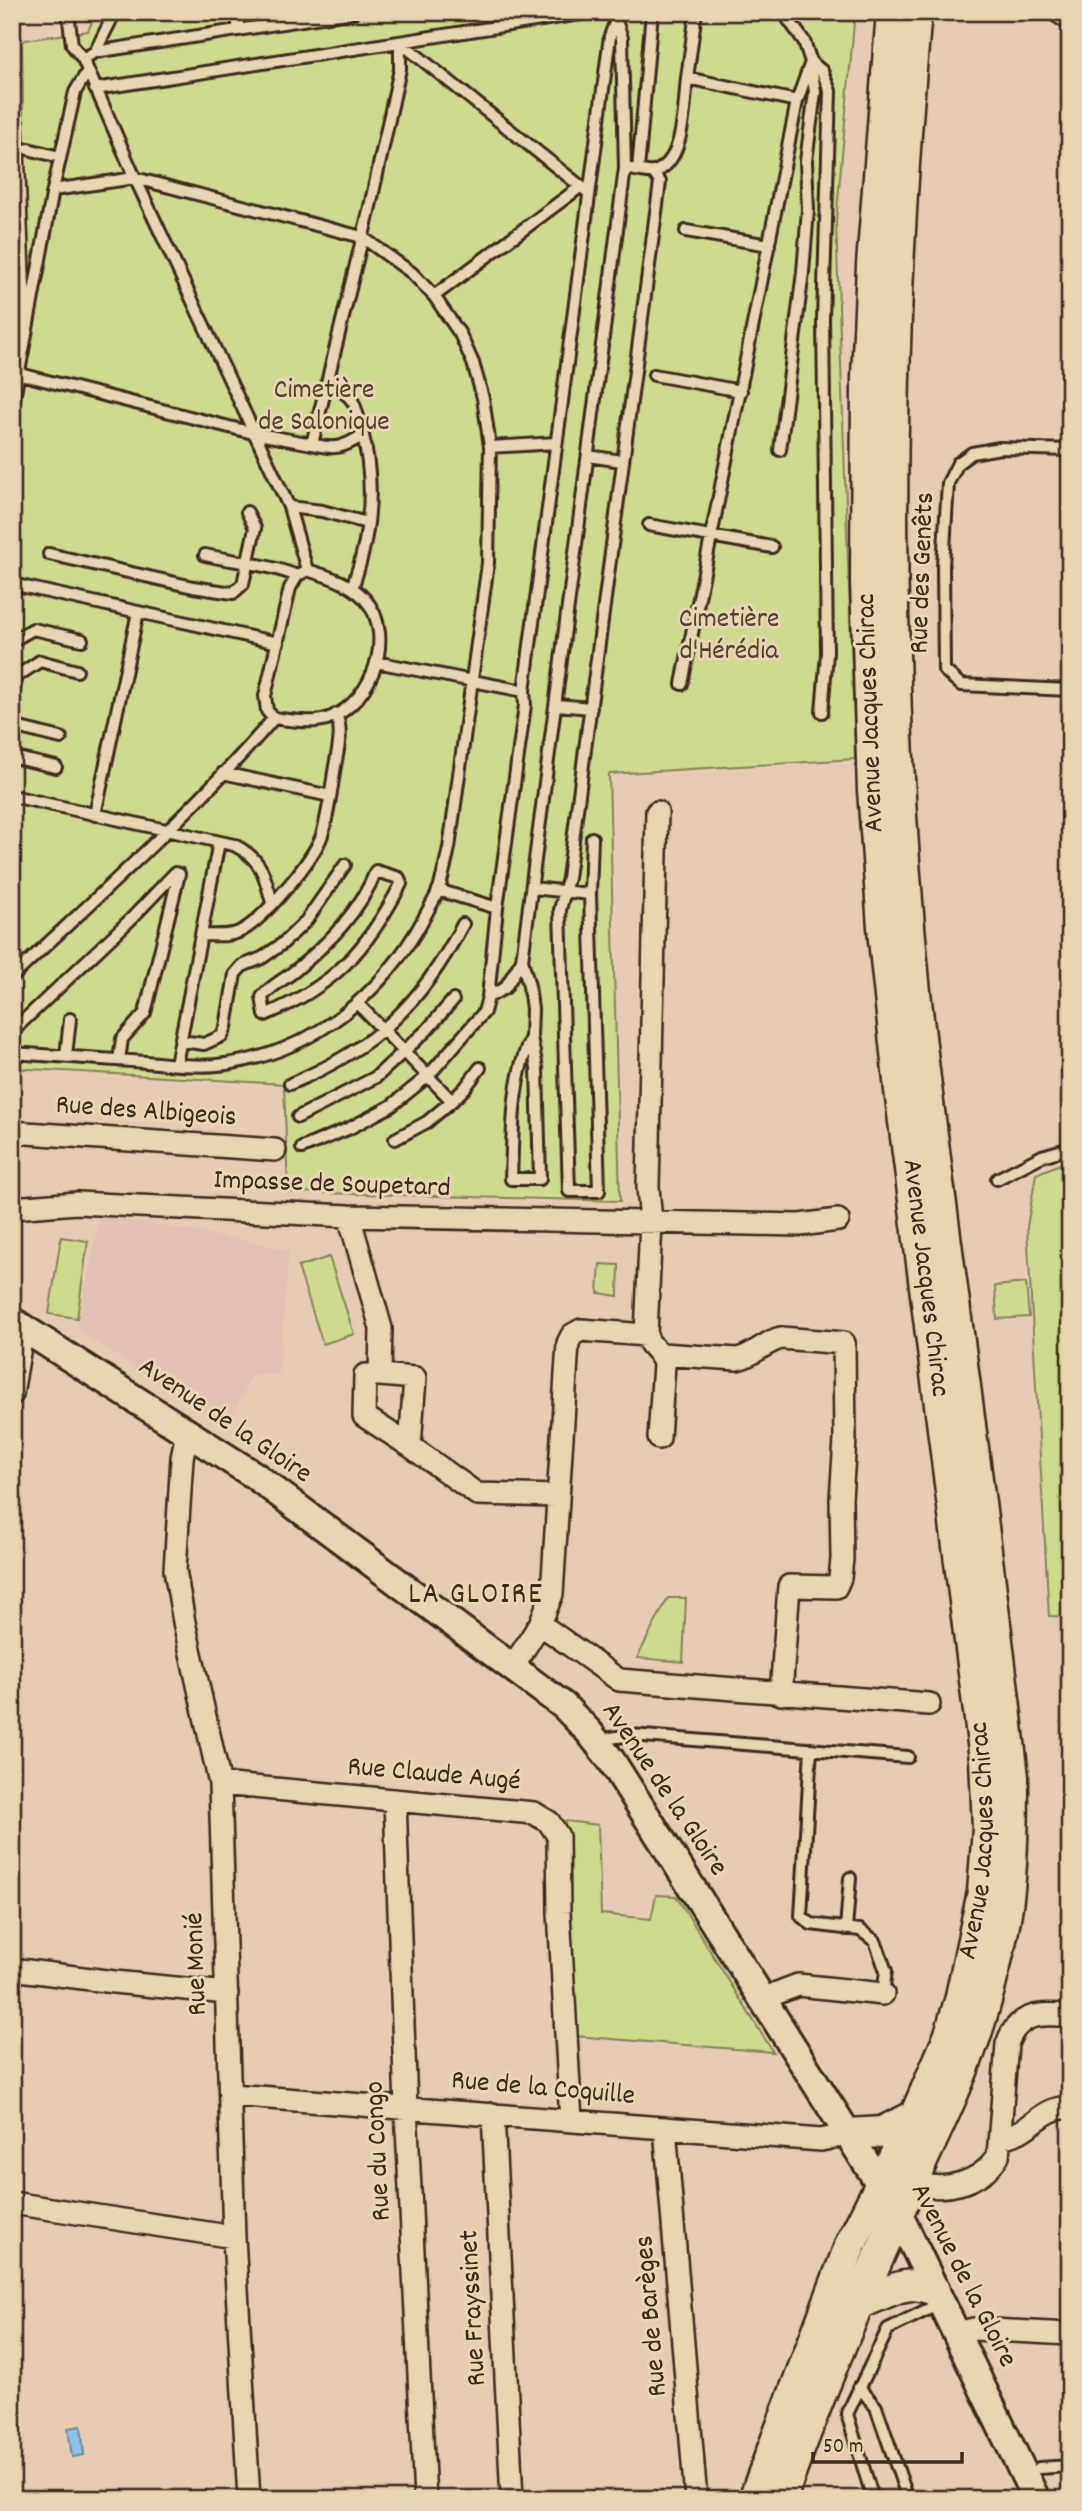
<svg xmlns="http://www.w3.org/2000/svg" width="1082" height="2511" font-family="Dekko,sans-serif">
	<style>
		.built { fill: #e3c1b7 }
		.green { fill: #ceda8d; stroke: #848256; stroke-width: 2 }
		.water { fill: #8dc1ea; stroke: #6c8598; stroke-width: 2 }
		.lines { fill: none; stroke-linecap: round; stroke-linejoin: round }
		.service-casing { stroke: #3b2a1e; stroke-width: 16 }
		.minor-casing { stroke: #3b2a1e; stroke-width: 26 }
		.tertiary-casing { stroke: #3b2a1e; stroke-width: 32 }
		.secondary-casing { stroke: #3b2a1e; stroke-width: 35 }
		.service { stroke: #e8d5b3; stroke-width: 10 }
		.minor { stroke: #e8d5b3; stroke-width: 21 }
		.tertiary { stroke: #e8d5b3; stroke-width: 26 }
		.secondary { stroke: #e8d5b3; stroke-width: 30 }
		.labels { text-anchor: middle; dominant-baseline: central; stroke-width: 6; stroke-linejoin: round; paint-order: stroke }
		.park-label { font-size: 28px; fill: #51442f; stroke: #e8d5b3 }
		.street-label { font-size: 28px; fill: #3b2a1e; stroke: #e8d5b3 }
		.neighbourhood-label { font-size: 30px; letter-spacing: 2px; fill: #3b2a1e; stroke: #e8d5b3 }
	</style>
	<rect width="100%" height="100%" fill="#e6ccb5"/>
	<filter id="ink" filterUnits="userSpaceOnUse"><feTurbulence type="fractalNoise" baseFrequency=".0143" numOctaves="2"/><feDisplacementMap in="SourceGraphic" scale="14" xChannelSelector="R" yChannelSelector="G"/><feConvolveMatrix kernelMatrix="1 2 1 2 8 2 1 2 1" color-interpolation-filters="sRGB"/></filter>
	<g filter="url(#ink)">
		<path class="built" d="M 100,1215 L 255,1242 L 289,1251 L 279,1374 L 251,1375 L 228,1428 L 77,1330 Z"/>
		<path class="green" d="M 96,12 L 855,12 L 836,222 L 855,759 L 609,774 L 620,1201 L 288,1192 L 284,1084 L 12,1068 L 12,380 L 26,311 L 22,43 L 25,40 L 88,31 Z
			M 1060,1164 L 1070,1164 L 1070,1617 L 1049,1616 L 1027,1227 L 1036,1174 Z
			M 61,1237 L 88,1241 L 77,1318 L 49,1314 Z
			M 329,1257 L 354,1334 L 323,1344 L 298,1267 Z
			M 600,1264 L 619,1265 L 618,1296 L 598,1293 Z
			M 1026,1283 L 1029,1317 L 997,1319 L 995,1286 Z
			M 668,1598 L 686,1598 L 683,1662 L 637,1658 Z
			M 565,1821 L 598,1825 L 601,1914 L 651,1919 L 656,1895 L 676,1896 L 773,2052 L 575,2036 Z"/>
		<path class="water" d="M 81,2426 L 84,2455 L 72,2457 L 68,2428 Z"/>
		<g class="lines">
			<g class="service-casing">
				<path id="service" d="M 68,12 L 72,45 L 83,59
					M 115,12 L 95,52 L 83,59 L 135,178 L 289,507 L 307,570
					M 236,12 L 239,30
					M 613,12 L 622,38 L 625,168 C 633,169 645,173 653,172 C 685,165 684,104 687,78
					M 696,12 L 687,78 L 797,101
					M 95,52 L 354,12
					M 811,62 L 822,71 L 830,91 L 823,319 L 827,653 L 822,712
					M 95,89 L 593,12
					M 28,149 L 60,157
					M 638,170 L 652,12
					M 686,231 L 769,245
					M 434,296 L 580,187
					M 12,372 L 253,433 L 312,444 L 369,211 L 400,69 L 400,42 L 589,193
					M 654,375 L 741,391
					M 327,384 C 336,388 347,392 353,402 C 357,409 358,420 361,428 C 376,482 371,536 352,588
					M 12,409 L 53,190 L 75,92 L 87,72
					M 312,444 C 335,450 343,448 363,435
					M 490,447 L 556,443
					M 780,450 L 803,272 L 808,210 L 806,161 L 815,92 L 811,65
					M 1070,450 L 1000,448 L 972,453 L 958,463 L 948,483 L 943,566 L 944,670 L 961,685 L 1070,690
					M 588,456 L 622,461
					M 289,507 L 322,511 L 367,523
					M 649,525 L 772,547
					M 49,554 L 193,587 L 233,593 L 243,584 L 255,528 L 247,512
					M 205,555 C 236,562 268,564 297,576
					M 307,570 C 327,576 349,582 364,598 C 400,637 368,715 317,721 C 303,722 287,720 274,718 L 267,711 L 265,696 L 290,588 L 297,576 Z
					M 12,584 L 278,643
					M 12,641 L 33,629 L 82,640
					M 376,662 L 524,691 L 610,36 L 615,23
					M 682,684 L 797,101 L 811,62 L 804,41 L 783,12
					M 12,696 L 17,676 L 40,661 L 77,671
					M 557,705 L 591,708
					M 12,726 L 61,738
					M 12,757 L 56,767
					M 223,773 L 330,796
					M 12,796 L 234,845 C 261,858 265,875 272,903
					M 95,815 L 138,612
					M 376,871 L 399,878 L 401,884 C 367,950 334,986 265,1015 L 262,997 C 271,985 286,979 297,969 C 330,942 360,911 376,871 Z
					M 532,888 L 590,894 L 592,838
					M 438,890 L 497,908
					M 590,894 L 599,1191 L 569,1191 L 560,910 L 568,878 L 660,182 L 653,172
					M 201,935 C 213,935 227,937 239,932 C 262,922 314,859 322,835 C 328,815 331,793 334,772 C 337,752 344,733 336,714
					M 12,977 C 101,893 194,811 274,718
					M 488,997 L 505,988 L 522,960
					M 358,1004 L 452,1101 L 427,1122 L 395,1139
					M 12,1034 L 20,1024 L 131,919 L 175,873 L 179,874 L 145,1013 L 122,1039 L 119,1060
					M 531,1037 C 511,1081 513,1132 511,1179 L 540,1179 L 537,1068 L 531,1037 L 532,1009 L 529,986 L 522,960 L 625,168
					M 181,1041 L 204,1044 L 222,1036 L 226,1027 L 235,974 L 242,966 L 262,958 L 282,944 L 306,921 L 345,865
					M 12,1053 C 57,1056 101,1059 146,1062 C 171,1064 200,1068 226,1064 C 313,1052 383,994 424,918 C 429,908 435,899 439,889 C 443,876 446,861 449,848 L 488,563 L 490,447 L 483,398 L 473,363 L 460,334 L 434,296 L 412,273 L 362,237 L 135,178 L 53,190
					M 66,1056 L 70,1019
					M 176,1064 L 219,842
					M 290,1084 C 375,1048 420,1006 463,924
					M 452,1101 L 465,1088 L 480,1068
					M 298,1117 L 376,1077 L 427,1030 L 453,1000
					M 302,1148 L 350,1128 L 391,1106 L 428,1076 L 484,1012 L 488,997 L 497,908 L 525,705 L 524,691
					M 997,1179 L 1042,1156 L 1070,1148
					M 599,1744 L 611,1738 L 631,1735 L 908,1757
					M 811,1749 L 801,1916 L 811,1924 L 860,1930 L 875,1941 L 886,1971 L 883,1994
					M 846,1929 L 850,1878
					M 859,2387 L 876,2407 L 908,2499
					M 1039,2468 L 1070,2466
					M 873,2499 L 847,2414 L 888,2329 L 941,2303"/>
			</g>
			<g class="minor-casing">
				<path id="minor" d="M 1059,12 L 1070,19
					M 12,124 L 19,298 L 12,325
					M 657,812 L 648,1187 L 651,1222 L 646,1335 C 649,1348 660,1349 664,1364 L 659,1438
					M 12,1132 L 275,1150
					M 12,1208 L 77,1203 L 349,1216 L 800,1225 L 838,1220
					M 349,1216 L 381,1328 L 380,1375 L 415,1378 L 410,1446 L 477,1494 L 557,1496
					M 661,1354 L 737,1359 C 754,1356 764,1342 781,1338 L 844,1343 L 845,1440 L 841,1499 L 842,1559 L 840,1578 L 836,1587 L 789,1586 L 781,1694
					M 380,1375 L 365,1375 L 364,1416 L 410,1446
					M 12,1394 L 21,1341 L 27,1331
					M 190,1433 L 185,1442 L 182,1458 L 175,1570 L 184,1622 L 220,1784 L 234,2237 L 249,2499
					M 540,1624 L 619,1680 L 929,1704
					M 512,1668 L 540,1624 L 552,1594 L 568,1343 L 572,1335 L 581,1330 L 646,1335
					M 220,1784 L 534,1813 L 549,1822 L 558,1836 L 559,1912 L 571,2121
					M 395,1800 L 406,2107 L 425,2499
					M 12,1969 L 114,1982 L 227,1993
					M 764,2001 L 777,1993 L 798,1985 L 883,1994
					M 231,2095 L 821,2140 L 849,2134
					M 493,2114 L 512,2499
					M 665,2128 L 696,2499
					M 1000,2137 C 1031,2136 1040,2105 1070,2108
					M 912,2182 C 943,2193 980,2184 998,2156 L 1007,2044 C 1018,2012 1041,2013 1070,2016
					M 12,2203 L 234,2237
					M 956,2333 L 974,2329 L 1070,2334"/>
			</g>
			<g class="tertiary-casing">
				<path id="tertiary" d="M 12,1321 L 254,1475 L 564,1706 L 589,1732 L 611,1760 L 898,2213 L 1036,2499"/>
			</g>
			<g class="secondary-casing">
				<g id="secondary">
					<path d="M 849,2134 L 882,2132 L 915,2116"/>
					<path d="M 860,2303 C 888,2294 903,2277 934,2290"/>
					<path id="s1" d="M 754,2499 L 851,2243 L 915,2116 L 949,2037 L 960,2001 L 983,1892 L 988,1828 L 985,1759 L 900,1090 L 884,940 L 873,790 L 866,582 L 867,377 L 872,265 L 892,12"/>
					<path d="M 781,2499 C 816,2400 857,2304 900,2209 C 928,2146 961,2084 981,2018 C 993,1977 1005,1931 1009,1889 C 1013,1851 1013,1814 1013,1777 C 996,1627 977,1476 957,1326 C 942,1212 926,1097 914,982 C 883,659 886,335 916,12"/>
				</g>
			</g>
			<use href="#service" class="service"/>
			<use href="#minor" class="minor"/>
			<use href="#tertiary" class="tertiary"/>
			<use href="#secondary" class="secondary"/>
		</g>
	</g>
	<g class="labels">
		<g class="park-label">
			<text x="324" y="392">Cimetière<tspan x="324" dy="32">de Salonique</tspan></text>
			<text x="729" y="621">Cimetière<tspan x="729" dy="32">d'Hérédia</tspan></text>
		</g>
		<g class="street-label">
			<text transform="translate(924 573) rotate(-88)">Rue des Genêts</text>
			<text transform="translate(872 713) rotate(-92)">Avenue Jacques Chirac</text>
			<text transform="translate(146 1113) rotate(4)">Rue des Albigeois</text>
			<text transform="translate(332 1186) rotate(2)">Impasse de Soupetard</text>
			<text transform="translate(924 1278) rotate(83)">Avenue Jacques Chirac</text>
			<text transform="translate(224 1422) rotate(34)">Avenue de la Gloire</text>
			<text transform="translate(434 1776) rotate(5)">Rue Claude Augé</text>
			<text transform="translate(663 1790) rotate(56)">Avenue de la Gloire</text>
			<text stroke="none"><textPath href="#s1" startOffset="702">Avenue Jacques Chirac</textPath></text>
			<text transform="translate(198 1964) rotate(-92)">Rue Monié</text>
			<text transform="translate(543 2090) rotate(5)">Rue de la Coquille</text>
			<text transform="translate(380 2151) rotate(-93)">Rue du Congo</text>
			<text transform="translate(962 2276) rotate(63)">Avenue de la Gloire</text>
			<text transform="translate(475 2308) rotate(-93)">Rue Frayssinet</text>
			<text transform="translate(653 2316) rotate(-95)">Rue de Barèges</text>
		</g>
		<g class="neighbourhood-label">
			<text x="476" y="1596">LA GLOIRE</text>
		</g>
	</g>
	<rect width="1082" height="2511" fill="none" stroke="#e8d5b3" stroke-width="42"/>
	<rect x="21" y="21" width="1040" height="2469" fill="none" stroke="#3b2a1e" stroke-width="2.5" filter="url(#ink)"/>
	<path d="M813 2452v10h149v-10" fill="none" stroke="#3b2a1e" stroke-width="3.5"/>
	<text x="823" y="2452" font-size="21" fill="#3b2a1e" stroke="#e8d5b3" stroke-width="5" paint-order="stroke">50 m</text>
</svg>
